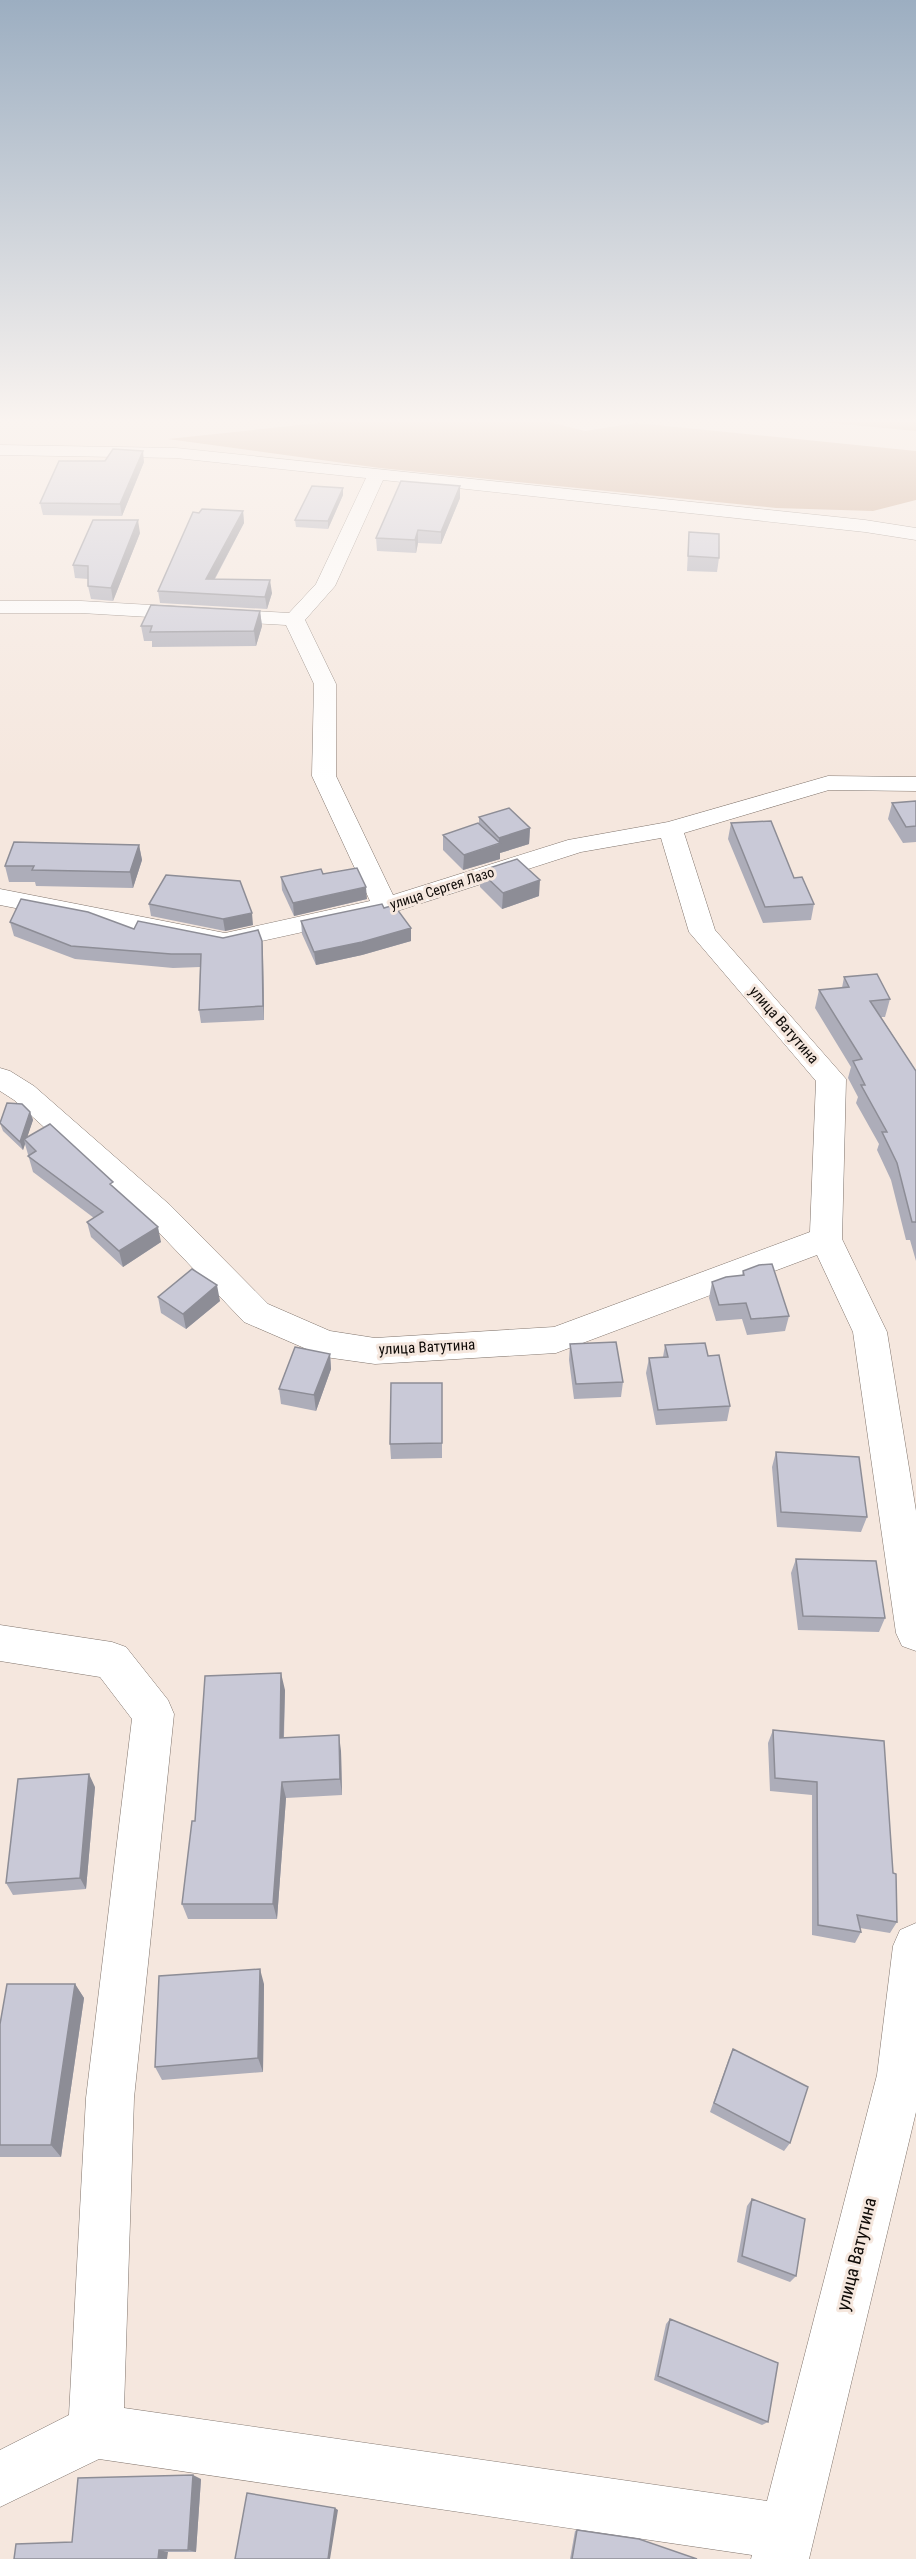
<svg xmlns="http://www.w3.org/2000/svg" width="916" height="2559" font-family="'Roboto Condensed',sans-serif">
	<style>
		.forest { fill: #c8a185 }
		.water { fill: #cba487 }
		.lines { fill: none; stroke-linecap: round; stroke-linejoin: round }
		.street-casing { stroke: #80746c; stroke-width: 1 }
		.street { fill: #fff; fill-rule: evenodd }
		.wall { fill: #adadb9 }
		.shaded-wall { fill: #8d8d96 }
		.building { fill: #c9c9d7; stroke: #8d8d96; stroke-width: 1.5 }
		.labels { text-anchor: middle; dominant-baseline: central; stroke-width: 6; stroke-linejoin: round; paint-order: stroke }
		.far-street-label { font-size: 14px; fill: #0f0b08; stroke: #f5e7de }
		.street-label { font-size: 15px; fill: #0f0b08; stroke: #f5e7de }
		.near-street-label { font-size: 18px; fill: #0f0b08; stroke: #f5e7de }
	</style>
	<rect width="100%" height="100%" fill="#f5e7de"/>
	<path class="forest" d="M 328,422 L 549,422 L 585,431 L 636,423 L 916,451 L 916,500 L 873,511 L 776,508 L 380,468 L 168,439 Z"/>
	<path class="water" d="M 821,422 L 916,422 L 916,431 Z"/>
	<g class="lines">
		<g class="street-casing">
			<path id="street" d="M 0,445 L 176,448 L 865,520 L 916,528 L 916,540 L 865,532 L 383,480 L 335,586 L 305,620 L 336,684 L 336,776 L 393,895 L 568,840 L 668,822 L 828,776 L 916,777 L 916,791 L 829,790 L 684,833 L 715,930 L 846,1079 L 842,1239 L 887,1332 L 916,1511 L 916,1651 L 902,1646 L 896,1633 L 853,1332 L 817,1255 L 556,1353 L 375,1364 L 325,1357 L 244,1322 L 148,1221 L 14,1100 L 0,1091 L 0,1068 L 10,1071 L 34,1086 L 170,1205 L 268,1304 L 330,1331 L 375,1338 L 554,1327 L 810,1232 L 816,1081 L 689,932 L 661,838 L 581,852 L 394,912 L 225,949 L 0,905 L 0,889 L 225,933 L 370,901 L 312,776 L 314,684 L 286,625 L 81,613 L 0,613 L 0,601 L 81,601 L 289,613 L 316,584 L 366,478 L 176,458 L 0,455 Z
				M 0,1625 L 112,1642 L 126,1647 L 168,1700 L 174,1714 L 134,2098 L 124,2408 L 767,2501 L 877,2075 L 893,1946 L 900,1930 L 916,1923 L 916,2112 L 809,2559 L 751,2559 L 752,2555 L 99,2459 L 0,2507 L 0,2450 L 69,2415 L 86,2098 L 132,1719 L 100,1677 L 0,1661 Z"/>
		</g>
		<use href="#street" class="street"/>
	</g>
	<path class="wall" d="M 144,462 L 122,516 L 43,515 L 40,503 Z
		M 460,486 L 460,498 L 441,544 L 418,543 L 416,553 L 377,551 L 376,538 Z
		M 343,488 L 343,495 L 328,529 L 296,527 L 295,520 Z
		M 243,511 L 244,523 L 215,579 L 272,593 L 267,609 L 160,603 L 158,591 Z
		M 689,532 L 719,558 L 717,572 L 687,571 Z
		M 140,533 L 113,601 L 91,599 L 88,586 L 88,579 L 75,578 L 73,565 Z
		M 260,611 L 262,626 L 256,646 L 152,647 L 152,641 L 144,641 L 141,626 Z
		M 916,801 L 916,842 L 903,843 L 888,819 L 892,803 Z
		M 479,817 L 530,828 L 529,844 L 500,853 L 500,859 L 463,870 L 443,850 L 443,835 L 479,823 Z
		M 731,823 L 794,878 L 814,904 L 811,920 L 763,923 L 728,839 Z
		M 139,845 L 142,860 L 133,888 L 36,886 L 35,882 L 9,882 L 5,866 Z
		M 480,871 L 539,896 L 502,909 L 480,887 Z
		M 323,874 L 367,899 L 294,916 L 282,890 L 281,877 Z
		M 149,904 L 253,925 L 225,931 L 151,916 Z
		M 384,908 L 411,928 L 411,941 L 362,955 L 316,965 L 302,934 L 301,921 Z
		M 10,922 L 134,929 L 223,938 L 262,941 L 263,954 L 264,1020 L 201,1023 L 199,1010 L 200,967 L 173,968 L 75,959 L 14,936 Z
		M 844,977 L 890,999 L 885,1017 L 881,1017 L 916,1071 L 916,1261 L 910,1240 L 906,1240 L 891,1180 L 877,1150 L 879,1144 L 856,1103 L 858,1097 L 848,1078 L 851,1067 L 815,1008 L 819,990 L 842,988 Z
		M 30,1112 L 33,1120 L 27,1137 L 115,1189 L 161,1242 L 123,1267 L 91,1237 L 87,1222 L 94,1218 L 33,1172 L 25,1144 L 23,1150 L 3,1131 L 0,1123 Z
		M 743,1271 L 789,1316 L 785,1331 L 747,1335 L 742,1319 L 716,1321 L 709,1298 L 712,1282 L 742,1276 Z
		M 158,1297 L 220,1301 L 186,1329 L 161,1313 Z
		M 570,1344 L 623,1382 L 621,1397 L 574,1399 L 569,1360 Z
		M 665,1345 L 708,1356 L 730,1406 L 727,1421 L 656,1425 L 646,1373 L 649,1358 L 663,1357 Z
		M 330,1354 L 331,1369 L 316,1411 L 281,1404 L 279,1389 Z
		M 442,1383 L 442,1458 L 391,1459 L 390,1444 Z
		M 776,1452 L 867,1517 L 861,1532 L 777,1527 L 772,1467 Z
		M 796,1559 L 885,1618 L 879,1632 L 798,1630 L 791,1573 Z
		M 285,1690 L 284,1737 L 341,1751 L 342,1795 L 286,1798 L 277,1919 L 188,1919 L 182,1904 L 195,1821 Z
		M 773,1730 L 893,1873 L 897,1922 L 890,1933 L 860,1928 L 861,1932 L 855,1943 L 812,1935 L 812,1795 L 770,1791 L 768,1743 Z
		M 95,1787 L 86,1889 L 13,1895 L 6,1883 Z
		M 75,1984 L 84,1998 L 61,2157 L 0,2157 L 0,2024 Z
		M 264,1984 L 263,2072 L 162,2080 L 155,2067 Z
		M 733,2049 L 790,2143 L 784,2151 L 710,2112 L 729,2058 Z
		M 752,2199 L 796,2276 L 790,2282 L 737,2262 L 747,2206 Z
		M 670,2319 L 768,2422 L 762,2425 L 654,2380 L 666,2324 Z
		M 201,2479 L 196,2552 L 168,2552 L 72,2542 Z
		M 577,2530 L 697,2559 L 570,2559 L 575,2531 Z"/>
	<path class="shaded-wall" d="M 143,451 L 144,462 L 122,516 L 120,504 Z
		M 460,486 L 460,498 L 441,544 L 441,532 Z
		M 343,488 L 343,495 L 328,529 L 328,521 Z
		M 243,511 L 244,523 L 208,591 L 206,579 Z
		M 138,520 L 140,533 L 113,601 L 111,588 Z
		M 418,530 L 418,543 L 416,553 L 415,540 Z
		M 270,580 L 272,593 L 267,609 L 265,597 Z
		M 260,611 L 262,626 L 256,646 L 254,631 Z
		M 530,828 L 529,844 L 500,853 L 500,859 L 463,870 L 464,855 L 499,844 L 499,838 Z
		M 139,845 L 142,860 L 133,888 L 130,872 Z
		M 540,880 L 539,896 L 502,909 L 503,893 Z
		M 366,887 L 367,899 L 294,916 L 293,903 Z
		M 252,913 L 253,925 L 225,931 L 223,919 Z
		M 411,928 L 411,941 L 362,955 L 316,965 L 314,952 Z
		M 262,941 L 263,954 L 264,1020 L 263,1006 Z
		M 30,1112 L 33,1120 L 26,1141 L 24,1139 L 25,1144 L 23,1150 L 20,1142 Z
		M 158,1227 L 161,1242 L 123,1267 L 119,1251 Z
		M 217,1285 L 220,1301 L 186,1329 L 183,1314 Z
		M 330,1354 L 331,1369 L 316,1411 L 314,1395 Z
		M 281,1673 L 285,1690 L 283,1754 L 280,1738 Z
		M 339,1735 L 341,1751 L 342,1795 L 340,1779 Z
		M 89,1774 L 95,1787 L 86,1889 L 80,1878 Z
		M 282,1782 L 286,1798 L 277,1919 L 273,1904 Z
		M 260,1969 L 264,1984 L 263,2072 L 258,2058 Z
		M 75,1984 L 84,1998 L 61,2157 L 51,2145 Z
		M 193,2475 L 201,2479 L 196,2552 L 188,2550 Z
		M 335,2508 L 338,2510 L 330,2559 L 328,2559 Z
		M 159,2550 L 168,2552 L 167,2559 L 158,2559 Z"/>
	<path class="building" d="M 113,449 L 143,451 L 120,504 L 40,503 L 59,461 L 105,461 Z
		M 401,481 L 460,486 L 441,532 L 418,530 L 415,540 L 376,538 Z
		M 312,486 L 343,488 L 328,521 L 295,520 Z
		M 202,509 L 243,511 L 206,579 L 270,580 L 265,597 L 158,591 L 193,512 L 199,513 Z
		M 93,520 L 138,520 L 111,588 L 88,586 L 88,566 L 73,565 Z
		M 689,532 L 719,534 L 719,558 L 688,556 Z
		M 151,605 L 260,611 L 254,631 L 150,632 L 152,626 L 141,626 Z
		M 916,801 L 916,826 L 906,827 L 892,803 Z
		M 509,808 L 530,828 L 499,838 L 479,817 Z
		M 771,821 L 794,878 L 802,877 L 814,904 L 765,907 L 731,823 Z
		M 478,823 L 500,843 L 464,855 L 443,835 Z
		M 14,842 L 139,845 L 130,872 L 32,870 L 34,866 L 5,866 Z
		M 517,859 L 540,880 L 503,893 L 480,871 Z
		M 357,868 L 366,887 L 293,903 L 281,877 L 321,869 L 323,874 Z
		M 166,875 L 240,881 L 252,913 L 223,919 L 149,904 Z
		M 21,899 L 88,912 L 134,929 L 138,921 L 223,938 L 258,930 L 262,941 L 263,1006 L 199,1010 L 201,954 L 171,954 L 71,946 L 10,922 Z
		M 382,904 L 384,908 L 394,905 L 411,928 L 362,942 L 314,952 L 301,921 Z
		M 877,974 L 890,999 L 870,1001 L 916,1071 L 916,1223 L 916,1222 L 912,1222 L 897,1163 L 882,1132 L 887,1132 L 861,1085 L 865,1085 L 853,1061 L 862,1059 L 819,990 L 849,987 L 844,977 Z
		M 7,1103 L 22,1104 L 30,1112 L 20,1142 L 0,1123 Z
		M 50,1124 L 113,1182 L 110,1184 L 158,1227 L 119,1251 L 87,1222 L 103,1212 L 28,1156 L 36,1151 L 24,1139 Z
		M 772,1264 L 789,1316 L 751,1319 L 746,1303 L 719,1305 L 712,1282 L 726,1277 L 744,1275 L 743,1271 L 759,1265 Z
		M 192,1269 L 217,1285 L 183,1314 L 158,1297 Z
		M 616,1342 L 623,1382 L 576,1384 L 570,1344 Z
		M 705,1343 L 708,1356 L 719,1355 L 730,1406 L 658,1410 L 649,1358 L 668,1357 L 665,1345 Z
		M 295,1347 L 330,1354 L 314,1395 L 279,1389 Z
		M 391,1383 L 442,1383 L 442,1443 L 390,1444 Z
		M 776,1452 L 859,1457 L 867,1517 L 781,1512 Z
		M 796,1559 L 876,1561 L 885,1618 L 803,1616 Z
		M 281,1673 L 280,1738 L 339,1735 L 340,1779 L 282,1782 L 273,1904 L 182,1904 L 192,1821 L 195,1821 L 205,1676 Z
		M 773,1730 L 884,1741 L 893,1873 L 896,1874 L 897,1922 L 857,1915 L 861,1932 L 818,1925 L 817,1782 L 775,1778 Z
		M 89,1774 L 80,1878 L 6,1883 L 18,1779 Z
		M 260,1969 L 258,2058 L 155,2067 L 159,1976 Z
		M 7,1984 L 75,1984 L 51,2145 L 0,2145 L 0,2024 Z
		M 733,2049 L 808,2087 L 790,2143 L 714,2103 Z
		M 752,2199 L 805,2219 L 796,2276 L 742,2256 Z
		M 670,2319 L 778,2363 L 768,2422 L 658,2376 Z
		M 193,2475 L 188,2550 L 159,2550 L 158,2559 L 14,2559 L 16,2544 L 72,2542 L 78,2478 Z
		M 247,2493 L 335,2508 L 328,2559 L 235,2559 Z
		M 577,2530 L 639,2539 L 697,2559 L 572,2559 Z"/>
	<linearGradient id="sky" x2="0" y2="1"><stop stop-color="#9caec1"/><stop offset="0.54" stop-color="#faf4f0"/><stop offset="1" stop-color="#faf4f0" stop-opacity="0"/></linearGradient>
	<rect width="916" height="780" fill="url(#sky)"/>
	<g class="labels">
		<g class="far-street-label">
			<text transform="translate(442 888) rotate(-18)">улица Сергея Лазо</text>
		</g>
		<g class="street-label">
			<text transform="translate(784 1025) rotate(49)">улица Ватутина</text>
			<text transform="translate(427 1347) rotate(-3)">улица Ватутина</text>
		</g>
		<g class="near-street-label">
			<text transform="translate(856 2254) rotate(-76)">улица Ватутина</text>
		</g>
	</g>
</svg>
